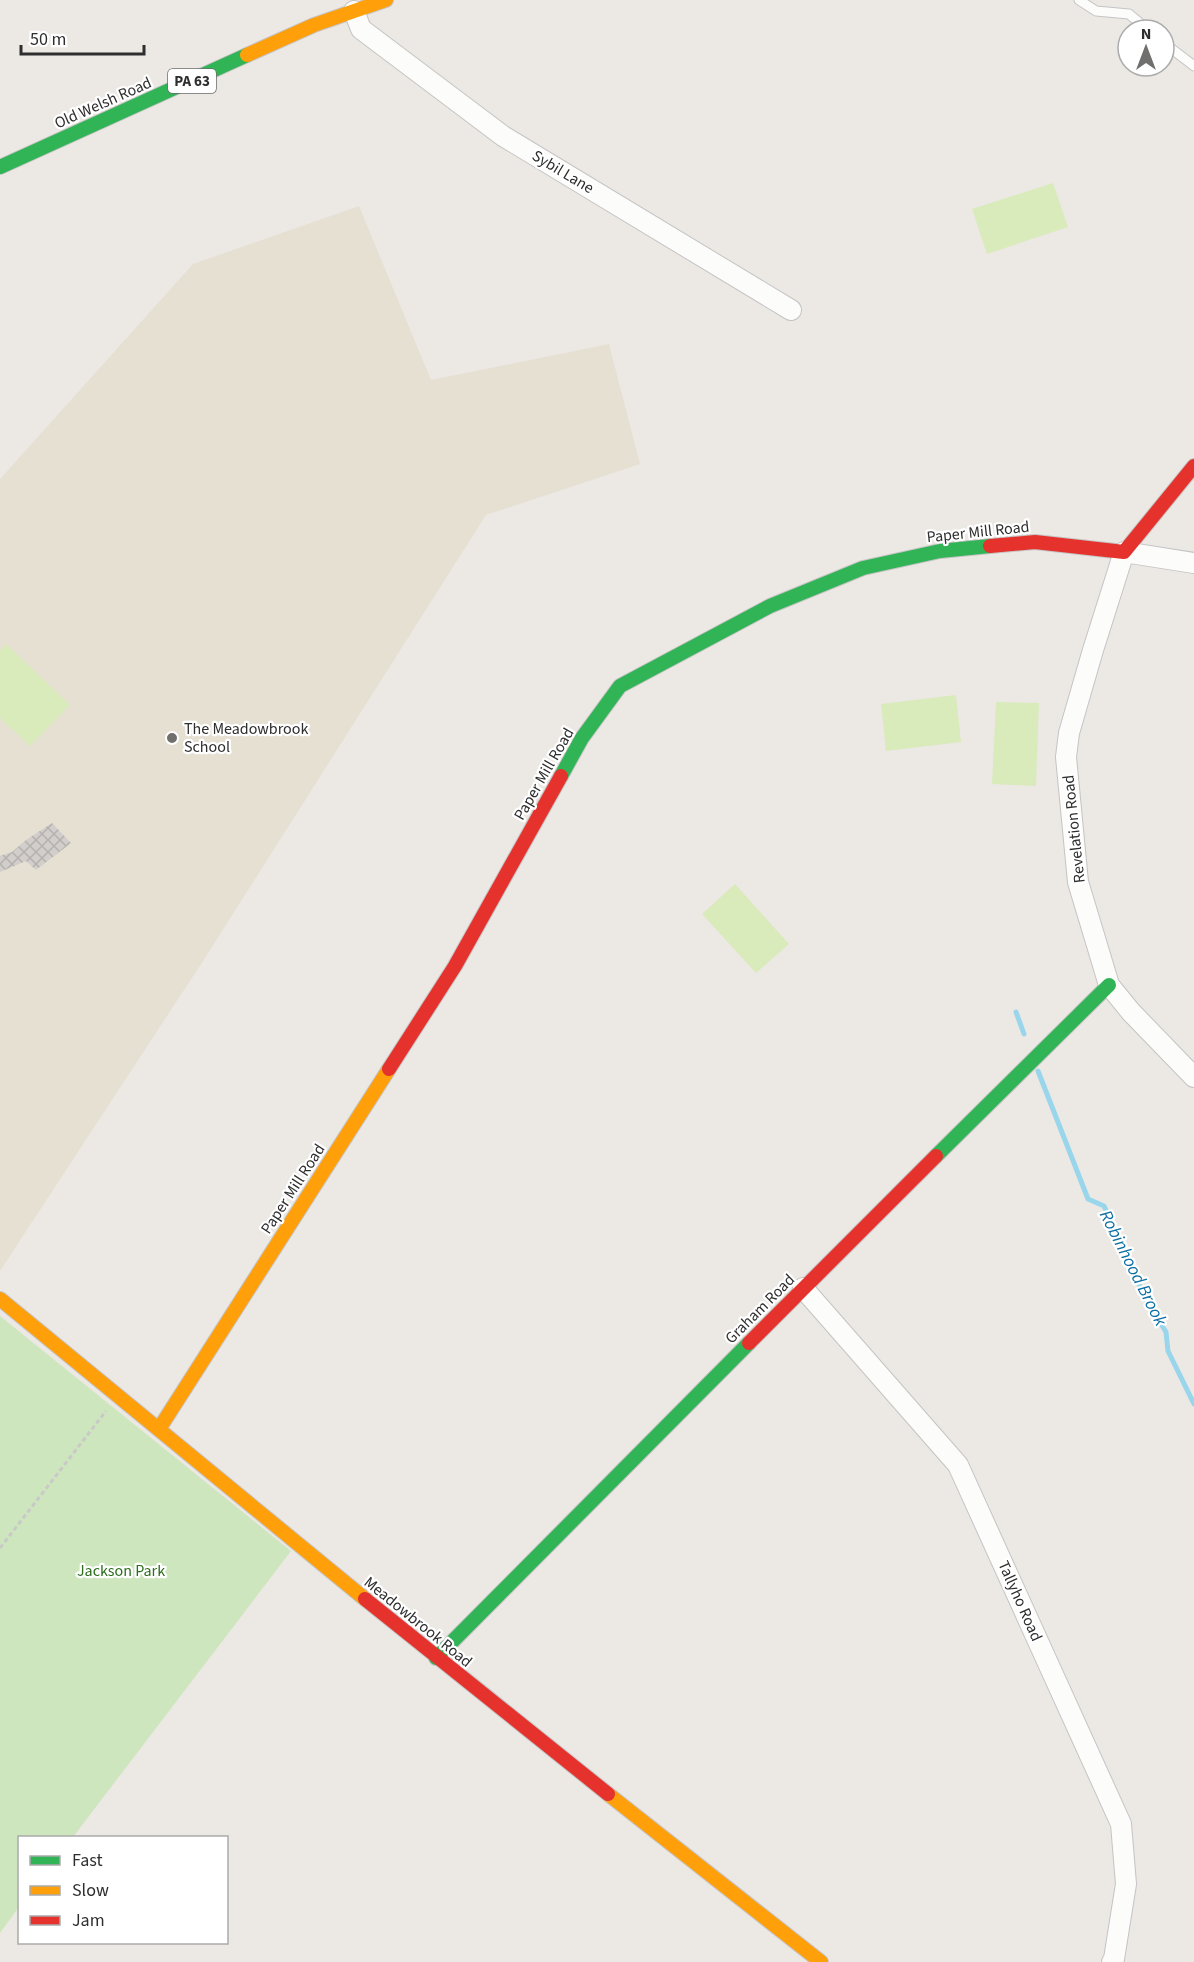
<svg xmlns="http://www.w3.org/2000/svg" width="1194" height="1962" font-family="'Source Sans 3',sans-serif">
	<style>
		.education { fill: #e6e0d3 }
		.park { fill: #cee6be }
		.pitch { fill: #d9eabb }
		.lines { fill: none; stroke-linecap: round; stroke-linejoin: round }
		.stream { stroke: #99d6ec; stroke-width: 5 }
		.building { fill: url(#building-cross-hatch) }
		.lane-casing { stroke: #c5c4c5; stroke-width: 11 }
		.street-casing { stroke: #c5c4c5; stroke-width: 22 }
		.fast-casing { stroke: #c5c4c5; stroke-width: 16 }
		.slow-casing { stroke: #c5c4c5; stroke-width: 16 }
		.jam-casing { stroke: #c5c4c5; stroke-width: 16 }
		.path { stroke: #c9c9c8; stroke-width: 3; stroke-dasharray: 4.5 3; stroke-linecap: butt }
		.lane { stroke: #fcfcfb; stroke-width: 9 }
		.street { stroke: #fcfcfb; stroke-width: 20 }
		.fast { stroke: #30b455; stroke-width: 14 }
		.slow { stroke: #ff9f0a; stroke-width: 14 }
		.jam { stroke: #e5322d; stroke-width: 14 }
		.poi-dot { fill: #706f6e; stroke: #fff; stroke-width: 2 }
		.labels { text-anchor: middle; dominant-baseline: central; stroke-width: 4.5; stroke-linejoin: round; paint-order: stroke }
		.shield { fill: #fff; stroke: #6d6d6d; stroke-width: 1.5 }
		.shield-label { font-size: 15px; font-weight: bold; fill: #2e2e2e }
		.street-label { font-size: 16px; fill: #2e2e2e; stroke: #fff }
		.poi-label { font-size: 16px; fill: #2e2e2e; stroke: #fff; text-anchor: start }
		.park-label { font-size: 16px; fill: #2c6e1b; stroke: #fff }
		.water-label { font-size: 18px; font-style: italic; fill: #0d6fa3; stroke: #fff }
	</style>
	<defs>
		<pattern id="building-cross-hatch" width="8" height="8" patternUnits="userSpaceOnUse" patternTransform="scale(1.5)"><rect width="8" height="8" fill="#d1cecb"/><path d="M0 0l8 8M0 8l8-8" fill="none" stroke="#b4b1af"/></pattern>
	</defs>
	<rect width="100%" height="100%" fill="#ece8e4"/>
	<path class="education" d="M 359,206 L 431,380 L 609,344 L 640,464 L 486,515 L 203,961 L 0,1271 L 0,479 L 193,264 Z"/>
	<path class="park" d="M 0,1316 L 291,1551 L 73,1837 L 20,1838 L 19,1907 L 0,1933 Z"/>
	<path class="pitch" d="M 1053,183 L 1068,227 L 987,254 L 972,209 Z
		M 6,644 L 70,705 L 30,746 L 0,718 L 0,651 Z
		M 956,695 L 961,742 L 886,751 L 881,704 Z
		M 996,702 L 1039,703 L 1036,786 L 992,784 Z
		M 735,884 L 789,944 L 756,973 L 702,914 Z"/>
	<g class="lines">
		<path class="stream" d="M 1016,1012 L 1024,1034
			M 1038,1071 L 1088,1199 L 1104,1206 L 1146,1300 L 1166,1332 L 1168,1351 L 1194,1404"/>
	</g>
	<path class="building" d="M 52,823 L 71,843 L 36,870 L 26,861 L 0,872 L 0,856 L 12,852 L 26,840 Z"/>
	<g class="lines">
		<g class="lane-casing">
			<path id="lane" d="M 1079,0 L 1096,11 L 1129,14 L 1148,30
				M 1164,43 L 1194,66"/>
		</g>
		<g class="street-casing">
			<path id="street" d="M 354,11 L 361,29 L 503,136 L 791,310
				M 1194,563 L 1124,552 L 1093,650 L 1069,733 L 1066,757 L 1078,882 L 1109,985 L 1131,1012 L 1194,1077
				M 803,1288 L 958,1465 L 1121,1824 L 1126,1884 L 1114,1959 L 1112,1962"/>
		</g>
		<g class="fast-casing">
			<path id="fast" d="M 0,167 L 247,55
				M 561,776 L 582,738 L 620,686 L 770,606 L 863,568 L 940,551 L 990,546
				M 936,1156 L 1109,985
				M 436,1658 L 749,1343"/>
		</g>
		<g class="slow-casing">
			<path id="slow" d="M 247,55 L 314,25 L 386,0
				M 0,1299 L 365,1599
				M 159,1429 L 389,1069
				M 608,1794 L 821,1962"/>
		</g>
		<g class="jam-casing">
			<path id="jam" d="M 990,546 L 1035,542 L 1124,552 L 1194,466
				M 389,1069 L 455,966 L 561,776
				M 749,1343 L 936,1156
				M 365,1599 L 608,1794"/>
		</g>
		<path class="path" d="M 0,1548 L 106,1411"/>
		<use href="#lane" class="lane"/>
		<use href="#street" class="street"/>
		<use href="#fast" class="fast"/>
		<use href="#slow" class="slow"/>
		<use href="#jam" class="jam"/>
	</g>
	<circle class="poi-dot" cx="172" cy="738" r="6"/>
	<g class="labels">
		<rect class="shield" x="168" y="69" width="48" height="24" rx="4.5"/>
		<g class="shield-label">
			<text x="192" y="81">PA 63</text>
		</g>
		<g class="street-label">
			<text transform="translate(103 103) rotate(-24)">Old Welsh Road</text>
			<text transform="translate(563 172) rotate(31)">Sybil Lane</text>
			<text transform="translate(978 532) rotate(-6)">Paper Mill Road</text>
			<text transform="translate(544 774) rotate(-60)">Paper Mill Road</text>
			<text transform="translate(1074 829) rotate(-96)">Revelation Road</text>
			<text transform="translate(293 1189) rotate(-57)">Paper Mill Road</text>
			<text transform="translate(760 1309) rotate(-45)">Graham Road</text>
			<text transform="translate(1020 1601) rotate(66)">Tallyho Road</text>
			<text transform="translate(418 1622) rotate(39)">Meadowbrook Road</text>
		</g>
		<g class="poi-label">
			<text x="184" y="729">The Meadowbrook<tspan x="184" dy="18">School</tspan></text>
		</g>
		<g class="park-label">
			<text x="121" y="1571">Jackson Park</text>
		</g>
		<g class="water-label">
			<text transform="translate(1133 1268) rotate(63)">Robinhood Brook</text>
		</g>
	</g>
	<rect x="18" y="1836" width="210" height="108" fill="#ffffff" stroke="#ababab" stroke-width="1.5"/>
	<rect x="30" y="1856" width="30" height="9" fill="#30b455" stroke="#ababab" stroke-width="1.5"/>
	<text x="72" y="1866" font-size="18" fill="#2e2e2e">Fast</text>
	<rect x="30" y="1886" width="30" height="9" fill="#ff9f0a" stroke="#ababab" stroke-width="1.5"/>
	<text x="72" y="1896" font-size="18" fill="#2e2e2e">Slow</text>
	<rect x="30" y="1916" width="30" height="9" fill="#e5322d" stroke="#ababab" stroke-width="1.5"/>
	<text x="72" y="1926" font-size="18" fill="#2e2e2e">Jam</text>
	<g transform="translate(1146 48)"><circle r="28" fill="#ffffff" stroke="#ababab" stroke-width="1.5"/>
	<path d="M0-4.5L10 22L0 15L-10 22Z" fill="#706f6e"/>
	<text y="-9" font-size="16" font-weight="bold" text-anchor="middle" fill="#2e2e2e">N</text>
	</g>
	<path d="M21 45v9h123v-9" fill="none" stroke="#2e2e2e" stroke-width="3"/>
	<text x="30" y="45" font-size="18" fill="#2e2e2e" stroke="#ffffff" stroke-width="4.5" paint-order="stroke">50 m</text>
</svg>
